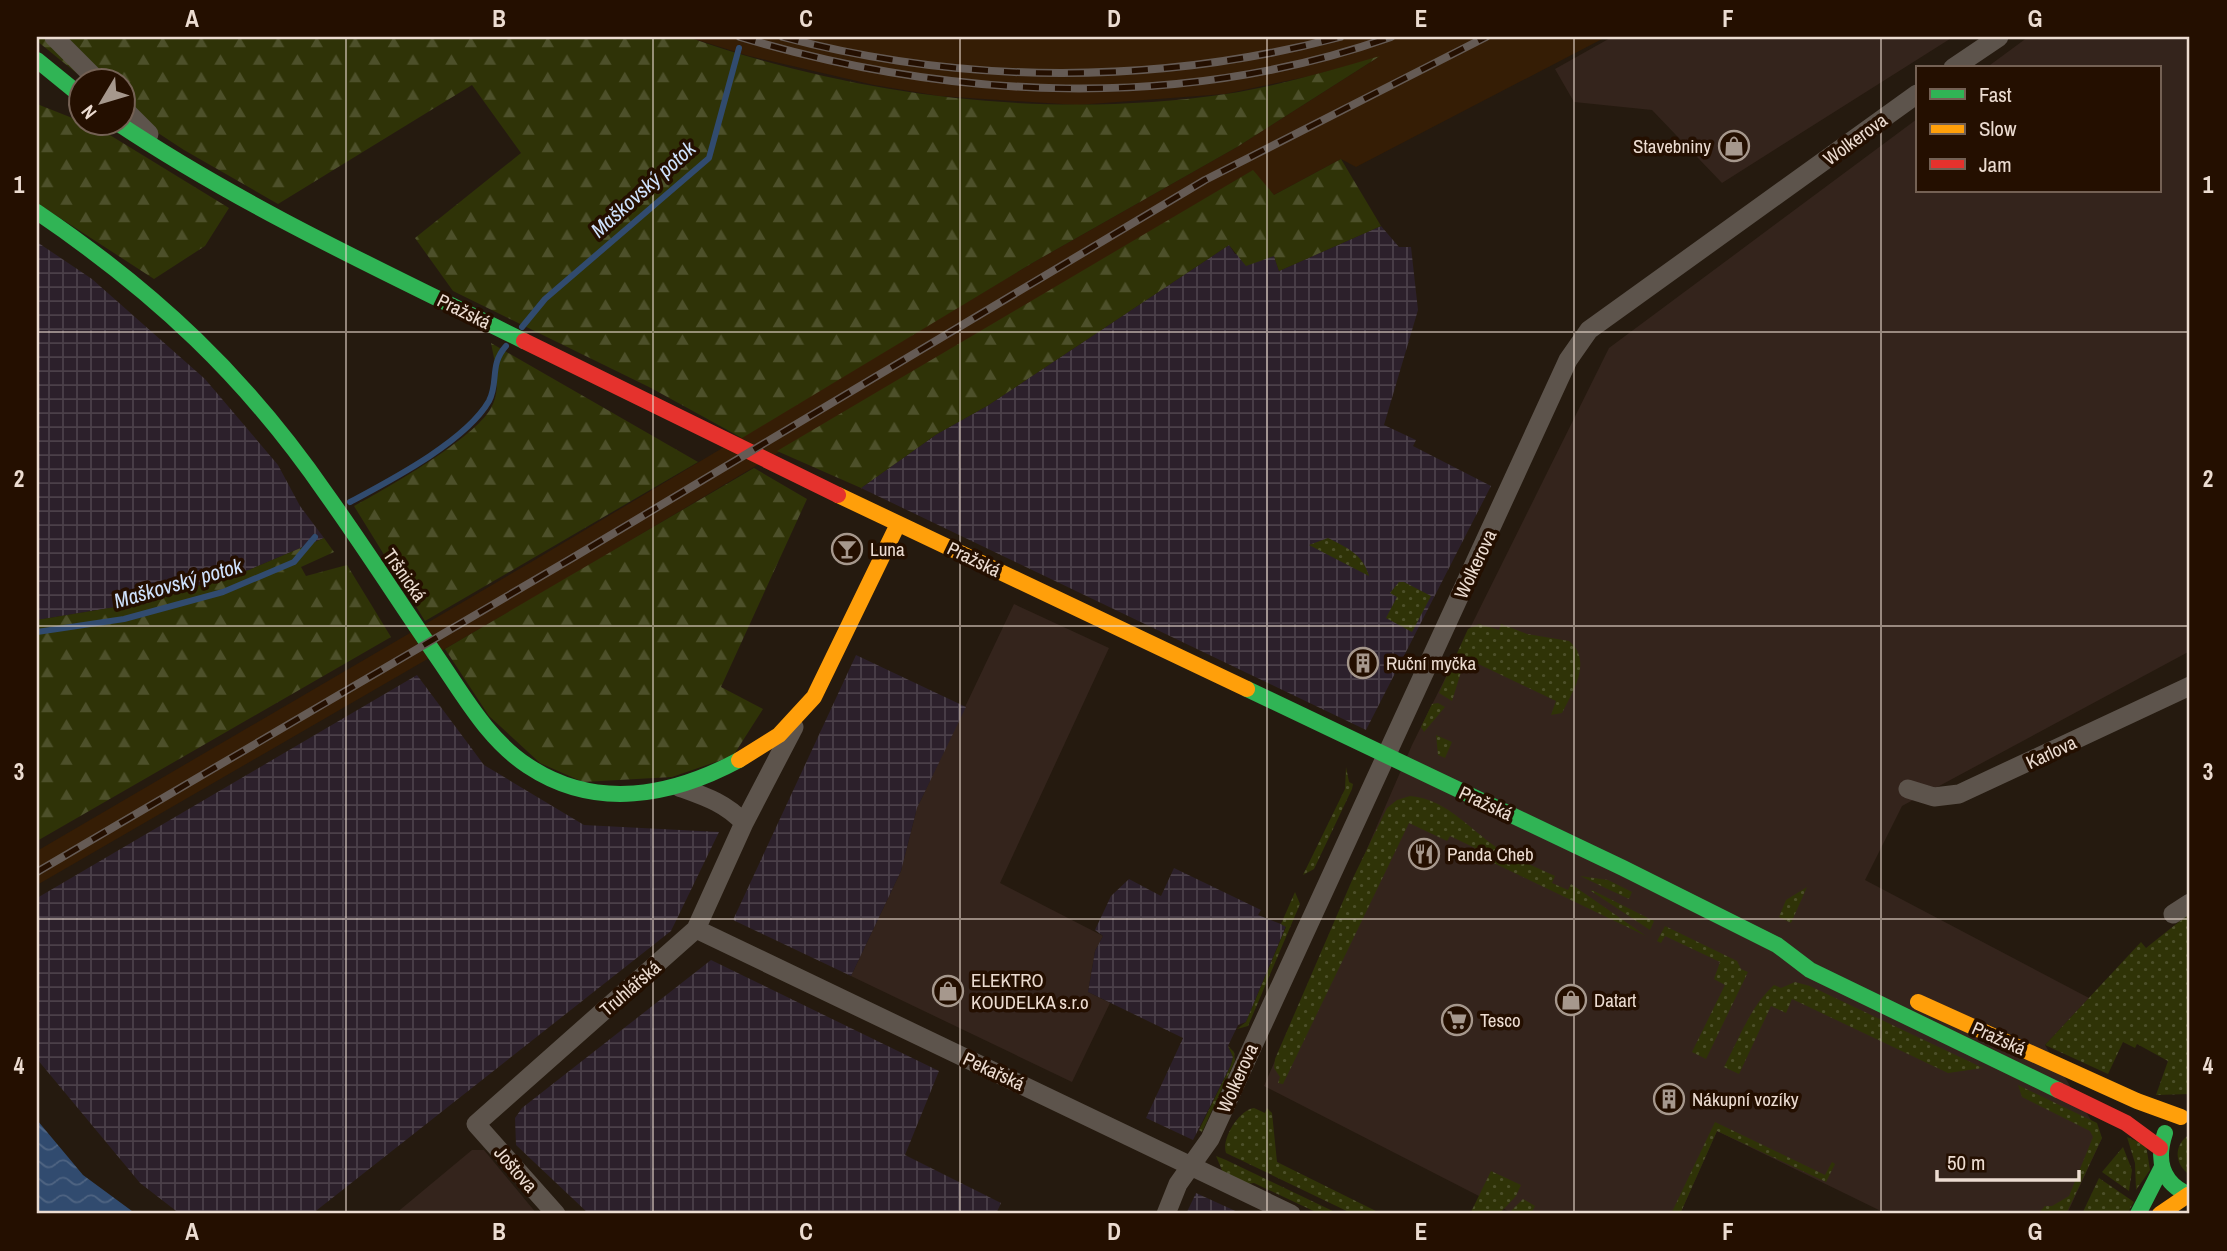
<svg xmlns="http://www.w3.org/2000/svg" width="2227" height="1251" font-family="'Archivo Narrow',sans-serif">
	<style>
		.commercial { fill: #34241c }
		.industrial { fill: url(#industrial-grid) }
		.built { fill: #351d05 }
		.grass { fill: url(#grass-dots) }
		.forest { fill: url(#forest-firs) }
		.water { fill: url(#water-waves) }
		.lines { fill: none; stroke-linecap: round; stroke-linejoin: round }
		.stream { stroke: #314b6f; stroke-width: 6 }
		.street { stroke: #5d544c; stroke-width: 19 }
		.fast { stroke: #30b455; stroke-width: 16 }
		.slow { stroke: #ff9f0a; stroke-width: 16 }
		.jam { stroke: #e5322d; stroke-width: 16 }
		.rail-casing { stroke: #655b55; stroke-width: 8 }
		.rail { stroke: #240f00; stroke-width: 5; stroke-dasharray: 16; stroke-linecap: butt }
		.grid { fill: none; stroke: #ecdcd1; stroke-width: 2; stroke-opacity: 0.55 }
		.labels { text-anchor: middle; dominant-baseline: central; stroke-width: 7; stroke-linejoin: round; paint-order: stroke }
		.street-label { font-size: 19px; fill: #ecdcd1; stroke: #240f00 }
		.poi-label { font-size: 19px; fill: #ecdcd1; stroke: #240f00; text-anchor: start }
		.water-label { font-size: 21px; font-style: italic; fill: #cfe2fd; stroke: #240f00 }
		.neatline { fill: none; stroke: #ecdcd1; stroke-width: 2.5 }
		.grid-label { font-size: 23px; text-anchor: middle; font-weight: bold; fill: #ecdcd1 }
	</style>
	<defs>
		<pattern id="industrial-grid" width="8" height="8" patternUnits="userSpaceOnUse" patternTransform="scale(1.75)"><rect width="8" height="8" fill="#2c202b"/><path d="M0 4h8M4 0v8" fill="none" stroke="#4b4049"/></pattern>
		<pattern id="grass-dots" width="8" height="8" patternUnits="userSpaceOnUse" patternTransform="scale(1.75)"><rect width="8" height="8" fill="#2f3307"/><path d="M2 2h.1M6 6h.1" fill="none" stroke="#4d502a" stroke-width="1.8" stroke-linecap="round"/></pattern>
		<pattern id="forest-firs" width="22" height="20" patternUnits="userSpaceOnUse" patternTransform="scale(1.75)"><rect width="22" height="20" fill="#2f3307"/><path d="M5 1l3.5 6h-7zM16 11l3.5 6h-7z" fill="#4d502a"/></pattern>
		<pattern id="water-waves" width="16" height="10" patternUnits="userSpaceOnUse" patternTransform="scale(1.75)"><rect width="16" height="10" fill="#314b6f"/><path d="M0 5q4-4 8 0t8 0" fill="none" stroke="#4f6482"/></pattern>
	</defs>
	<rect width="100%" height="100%" fill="#251a0f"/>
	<path class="commercial" d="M 1612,37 L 1953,37 L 1722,183 L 1652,110 L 1574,102 L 1555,69 Z
		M 2028,37 L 2190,37 L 2190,651 L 1902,806 L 1865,880 L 2089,998 L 2045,1045 L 2102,1138 L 2067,1214 L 1887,1214 L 1717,1131 L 1680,1214 L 1514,1214 L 1264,1086 L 1412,745 L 1609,348 L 1917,119 L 1917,191 L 2159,191 L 2159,68 L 1986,68 Z
		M 1014,604 L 1109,648 L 1000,883 L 1103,936 L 1095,951 L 1088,992 L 1110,1003 L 1072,1082 L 851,976 L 901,871 L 917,808 Z
		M 472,1150 L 484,1150 L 537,1214 L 395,1214 Z"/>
	<path class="industrial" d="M 1381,226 L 1399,247 L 1411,247 L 1418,310 L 1384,425 L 1416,440 L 1413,446 L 1491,486 L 1366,730 L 861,488 L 937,434 L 987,406 L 1229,245 L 1235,254 L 1274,256 L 1279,271 Z
		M 37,242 L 92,279 L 205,379 L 278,465 L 300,506 L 324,538 L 249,570 L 146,602 L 37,620 Z
		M 856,655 L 966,707 L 917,808 L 901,871 L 851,976 L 733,920 Z
		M 417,675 L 484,765 L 584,825 L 719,832 L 671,931 L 312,1214 L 180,1214 L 140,1183 L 37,1059 L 37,898 Z
		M 1174,868 L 1261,910 L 1258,915 L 1286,926 L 1246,1022 L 1238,1025 L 1228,1046 L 1233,1057 L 1231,1065 L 1193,1140 L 1146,1118 L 1183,1038 L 1088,992 L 1095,951 L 1103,936 L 1095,930 L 1111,896 L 1129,879 L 1161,896 Z
		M 711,960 L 939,1071 L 905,1155 L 1001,1203 L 996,1214 L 589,1214 L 516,1145 L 515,1118 L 522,1108 Z
		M 1196,1193 L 1242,1214 L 1186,1214 Z"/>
	<path class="built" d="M 688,37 L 1606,37 L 1356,167 L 1341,159 L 1274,195 L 1252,171 L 559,583 L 37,885 L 37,851 L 533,561 L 1034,262 L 1237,147 L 1377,58 L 1310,76 L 1225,94 L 1077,105 L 939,96 L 874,85 L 749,56 Z"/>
	<path class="grass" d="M 1328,538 C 1347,548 1363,554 1369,576 L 1309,545 Z
		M 1399,582 L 1404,582 L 1431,596 L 1412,632 L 1386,618 L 1397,597 L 1390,593 Z
		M 1501,624 L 1527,634 L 1569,641 C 1593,661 1573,691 1562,713 L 1551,715 L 1556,701 L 1472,661 L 1466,672 L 1461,672 L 1452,701 L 1439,693 L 1468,629 L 1479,624 L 1499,630 Z
		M 1438,703 L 1445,707 L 1424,732 L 1421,727 L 1432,704 Z
		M 1436,735 L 1452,742 L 1445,758 L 1438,755 Z
		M 1346,767 L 1349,782 L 1353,784 L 1352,789 L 1314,869 L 1303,875 L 1345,789 Z
		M 1410,796 C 1449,799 1473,834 1504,852 C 1520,861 1538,868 1555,876 L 1552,883 L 1568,890 L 1571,884 L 1646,936 L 1473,853 L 1475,848 L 1450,836 L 1447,841 L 1409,823 L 1283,1084 L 1278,1083 L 1280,1077 L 1274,1068 L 1275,1059 L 1353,878 L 1387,808 L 1397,800 Z
		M 1580,876 L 1608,880 L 1632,892 L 1629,899 Z
		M 1807,887 L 1791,923 L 1779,917 L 1786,900 Z
		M 1592,890 L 1654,921 L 1650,930 L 1591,891 Z
		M 1295,892 L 1300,904 L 1248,1026 L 1237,1029 L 1246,1022 L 1286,927 L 1281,924 Z
		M 2190,913 L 2190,1094 L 2156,1095 L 2168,1061 L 2137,1044 L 2135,1048 L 2123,1042 L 2108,1074 L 2045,1045 L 2141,942 L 2146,948 Z
		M 1665,926 L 1737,961 L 1741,969 L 1748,972 L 1706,1059 L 1692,1052 L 1725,985 L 1714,979 L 1720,962 L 1665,936 L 1661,943 L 1657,941 Z
		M 1795,982 L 1810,986 L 1983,1068 L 1948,1073 L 1792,999 L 1786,1013 L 1771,1006 L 1739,1074 L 1724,1067 C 1739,1039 1750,1007 1774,985 L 1781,988 Z
		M 1228,1046 L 1234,1052 L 1235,1061 L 1202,1132 L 1199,1130 L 1231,1065 L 1233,1057 Z
		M 2018,1085 L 2097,1123 L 2102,1138 L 2066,1214 L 2038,1214 L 2045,1206 L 2052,1206 L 2069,1196 L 2093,1137 L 2090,1131 L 2022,1097 Z
		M 1254,1108 L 1265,1113 L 1267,1108 L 1272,1113 L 1277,1162 L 1382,1214 L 1353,1214 L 1226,1153 C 1221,1139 1239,1110 1254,1108 Z
		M 1715,1122 L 1825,1175 L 1832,1162 L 1835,1164 L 1826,1182 L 1717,1131 L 1680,1214 L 1671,1214 Z
		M 2190,1134 L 2190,1175 C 2174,1164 2173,1145 2190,1134 Z
		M 2127,1137 L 2146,1145 L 2150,1170 L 2136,1190 L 2135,1163 Z
		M 2123,1147 L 2132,1170 L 2129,1191 L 2102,1172 Z
		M 1216,1156 L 1226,1160 L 1339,1214 L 1320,1214 L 1254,1183 L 1245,1184 L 1224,1175 Z
		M 1491,1171 L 1521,1185 L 1516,1196 L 1499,1214 L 1470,1214 Z
		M 2099,1178 L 2134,1202 L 2127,1214 L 2082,1214 Z
		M 1523,1199 L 1535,1206 L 1531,1214 L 1508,1214 Z"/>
	<path class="forest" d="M 37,37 L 688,37 C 857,97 1048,120 1226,94 C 1278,86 1329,71 1380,56 L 1237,147 L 1034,262 L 742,438 L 651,388 L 453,291 L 415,238 L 521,153 L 472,85 L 278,204 L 184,150 L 123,110 L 122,80 L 85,80 L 37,41 Z
		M 37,104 L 100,129 L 229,208 L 205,246 L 154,279 L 37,203 Z
		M 1341,159 L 1381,226 L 1279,271 L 1274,256 L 1246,266 L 1229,245 L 987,406 L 937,434 L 861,488 L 777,451 L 1253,170 L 1274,195 Z
		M 491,343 L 698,462 L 425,621 L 354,506 C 387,488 474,439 491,408 C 502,389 495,363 491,343 Z
		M 754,468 L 807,499 L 721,687 L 763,709 L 733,756 L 672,777 L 583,782 L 540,763 L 489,716 L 445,649 Z
		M 324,538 L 334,552 L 301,567 L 306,576 L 347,565 L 391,637 L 37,841 L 37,620 L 146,602 L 249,570 Z"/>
	<path class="water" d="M 37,1120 L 83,1175 L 136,1214 L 37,1214 Z"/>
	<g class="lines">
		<path class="stream" d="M 522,327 L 545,299 L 709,158 L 739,48
			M 350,502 C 391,480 466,441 489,401 C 499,382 489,365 506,346
			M 37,632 L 124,619 L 223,592 L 294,562 L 315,537"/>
		<path class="street" d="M 54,37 L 97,80
			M 1953,68 L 1999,37
			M 122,107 L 149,134
			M 679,787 C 704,796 726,803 744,823
			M 1908,789 L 1934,797 L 1959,794 L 2190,686
			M 2173,914 L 2190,903
			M 696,929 L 1291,1214
			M 556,1214 L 476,1124 L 696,929 L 744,823 L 794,727
			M 1166,1214 L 1178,1184 L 1210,1139 L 1568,360 L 1589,330 L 1917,94"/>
		<path class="fast" d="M 37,60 L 80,95
			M 116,122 C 245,208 385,272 524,341
			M 37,212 C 155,292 246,377 327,495 C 365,548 400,603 437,657 C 464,696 488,740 528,766 C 596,811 672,796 739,760
			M 1247,689 L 1623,868 L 1777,945 L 1810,970 L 2058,1090
			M 2165,1133 C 2156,1160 2162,1184 2190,1195
			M 2138,1214 L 2161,1169"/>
		<path class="slow" d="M 838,495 L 1247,689
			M 739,760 L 779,735 L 814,697 L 898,524
			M 1918,1002 L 2137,1101 L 2181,1117
			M 2160,1214 L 2188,1195"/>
		<path class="jam" d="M 524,341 L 838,495
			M 2058,1090 L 2126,1123 L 2160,1148"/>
		<g class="rail-casing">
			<path id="rail" d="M 740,37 C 951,100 1181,111 1391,37
				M 783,37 C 964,85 1159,85 1340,37
				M 37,872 L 574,557 L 1205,180 L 1486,37"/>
		</g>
		<use href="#rail" class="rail"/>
	</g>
	<path class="grid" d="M 346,37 L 346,1214M 653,37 L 653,1214M 960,37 L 960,1214M 1267,37 L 1267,1214M 1574,37 L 1574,1214M 1881,37 L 1881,1214M 37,332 L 2190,332M 37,626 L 2190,626M 37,919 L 2190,919"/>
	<defs>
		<g id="shop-ring" transform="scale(1.575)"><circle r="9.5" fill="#240f00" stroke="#a6988d" stroke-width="1.5"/><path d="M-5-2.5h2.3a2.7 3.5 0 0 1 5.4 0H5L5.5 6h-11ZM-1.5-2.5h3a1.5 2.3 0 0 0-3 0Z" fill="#a6988d"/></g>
		<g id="bar-ring" transform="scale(1.575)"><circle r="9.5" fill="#240f00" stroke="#a6988d" stroke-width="1.5"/><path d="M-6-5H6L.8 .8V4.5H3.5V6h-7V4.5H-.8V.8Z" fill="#a6988d"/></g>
		<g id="building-ring" transform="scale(1.575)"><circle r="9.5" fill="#240f00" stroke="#a6988d" stroke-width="1.5"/><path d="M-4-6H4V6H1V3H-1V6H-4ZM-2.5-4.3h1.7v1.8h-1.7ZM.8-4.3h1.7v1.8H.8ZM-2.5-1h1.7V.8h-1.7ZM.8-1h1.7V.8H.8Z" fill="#a6988d"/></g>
		<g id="restaurant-ring" transform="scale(1.575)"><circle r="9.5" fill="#240f00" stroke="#a6988d" stroke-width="1.5"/><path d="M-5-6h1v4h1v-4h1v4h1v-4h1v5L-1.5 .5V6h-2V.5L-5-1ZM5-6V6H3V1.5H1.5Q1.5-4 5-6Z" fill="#a6988d"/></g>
		<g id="supermarket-ring" transform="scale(1.575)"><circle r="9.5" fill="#240f00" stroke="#a6988d" stroke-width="1.5"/><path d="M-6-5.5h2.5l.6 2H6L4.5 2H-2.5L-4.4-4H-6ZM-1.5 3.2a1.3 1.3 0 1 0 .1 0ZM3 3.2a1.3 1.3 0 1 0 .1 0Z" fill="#a6988d"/></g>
	</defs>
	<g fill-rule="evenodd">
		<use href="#shop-ring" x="1734" y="146"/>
		<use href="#bar-ring" x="847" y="549"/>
		<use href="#building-ring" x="1363" y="663"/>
		<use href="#restaurant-ring" x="1424" y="854"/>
		<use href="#shop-ring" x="948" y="991"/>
		<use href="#shop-ring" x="1571" y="1000"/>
		<use href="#supermarket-ring" x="1457" y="1020"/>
		<use href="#building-ring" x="1669" y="1099"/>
	</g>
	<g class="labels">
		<g class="street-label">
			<text transform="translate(1855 139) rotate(-36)">Wolkerova</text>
			<text transform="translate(464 311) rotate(26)">Pražská</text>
			<text transform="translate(974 559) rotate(26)">Pražská</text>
			<text transform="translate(1475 564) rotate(-65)">Wolkerova</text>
			<text transform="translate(405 575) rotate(55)">Tršnická</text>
			<text transform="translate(2051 752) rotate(-25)">Karlova</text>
			<text transform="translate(1486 803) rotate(25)">Pražská</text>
			<text transform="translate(630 988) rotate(-41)">Truhlářská</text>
			<text transform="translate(1999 1038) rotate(24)">Pražská</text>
			<text transform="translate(994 1071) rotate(25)">Pekařská</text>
			<text transform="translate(1237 1078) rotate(-66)">Wolkerova</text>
			<text transform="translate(516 1169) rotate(49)">Joštova</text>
		</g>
		<g class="poi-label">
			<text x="1711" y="146" text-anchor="end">Stavebniny</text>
			<text x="870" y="549">Luna</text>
			<text x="1386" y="663">Ruční myčka</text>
			<text x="1447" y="854">Panda Cheb</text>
			<text x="971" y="980">ELEKTRO<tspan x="971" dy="22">KOUDELKA s.r.o</tspan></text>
			<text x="1594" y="1000">Datart</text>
			<text x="1480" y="1020">Tesco</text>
			<text x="1692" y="1099">Nákupní vozíky</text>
		</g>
		<g class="water-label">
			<text transform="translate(643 189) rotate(-42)">Maškovský potok</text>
			<text transform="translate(178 583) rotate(-16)">Maškovský potok</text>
		</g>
	</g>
	<rect width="2227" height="1251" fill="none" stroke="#240f00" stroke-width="77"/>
	<rect x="1916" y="66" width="245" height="126" fill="#240f00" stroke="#746154" stroke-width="2"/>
	<rect x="1930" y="89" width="35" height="10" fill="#30b455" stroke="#746154" stroke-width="2"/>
	<text x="1979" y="102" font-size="21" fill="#ecdcd1">Fast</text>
	<rect x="1930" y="124" width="35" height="10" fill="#ff9f0a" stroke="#746154" stroke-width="2"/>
	<text x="1979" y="136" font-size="21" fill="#ecdcd1">Slow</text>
	<rect x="1930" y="159" width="35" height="10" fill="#e5322d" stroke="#746154" stroke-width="2"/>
	<text x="1979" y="172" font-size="21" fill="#ecdcd1">Jam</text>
	<g transform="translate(102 102) rotate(232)"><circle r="33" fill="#240f00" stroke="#746154" stroke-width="2"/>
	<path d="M0-5L12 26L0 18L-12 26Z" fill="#a6988d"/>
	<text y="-10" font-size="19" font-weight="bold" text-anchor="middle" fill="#ecdcd1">N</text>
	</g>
	<path d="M1937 1170v10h142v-10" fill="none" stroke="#ecdcd1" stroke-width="3.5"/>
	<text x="1947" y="1170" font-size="21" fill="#ecdcd1" stroke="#240f00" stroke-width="5" paint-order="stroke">50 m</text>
	<rect x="38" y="38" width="2150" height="1174" class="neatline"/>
	<g class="grid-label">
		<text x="192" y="27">A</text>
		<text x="499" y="27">B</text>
		<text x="806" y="27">C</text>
		<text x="1114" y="27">D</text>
		<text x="1421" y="27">E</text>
		<text x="1728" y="27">F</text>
		<text x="2035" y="27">G</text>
		<text x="19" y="193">1</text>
		<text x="2208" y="193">1</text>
		<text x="19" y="487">2</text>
		<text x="2208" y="487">2</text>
		<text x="19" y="780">3</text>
		<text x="2208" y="780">3</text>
		<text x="19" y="1074">4</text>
		<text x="2208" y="1074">4</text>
		<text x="192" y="1240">A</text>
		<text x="499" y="1240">B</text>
		<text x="806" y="1240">C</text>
		<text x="1114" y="1240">D</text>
		<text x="1421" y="1240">E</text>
		<text x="1728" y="1240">F</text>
		<text x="2035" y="1240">G</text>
	</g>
</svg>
